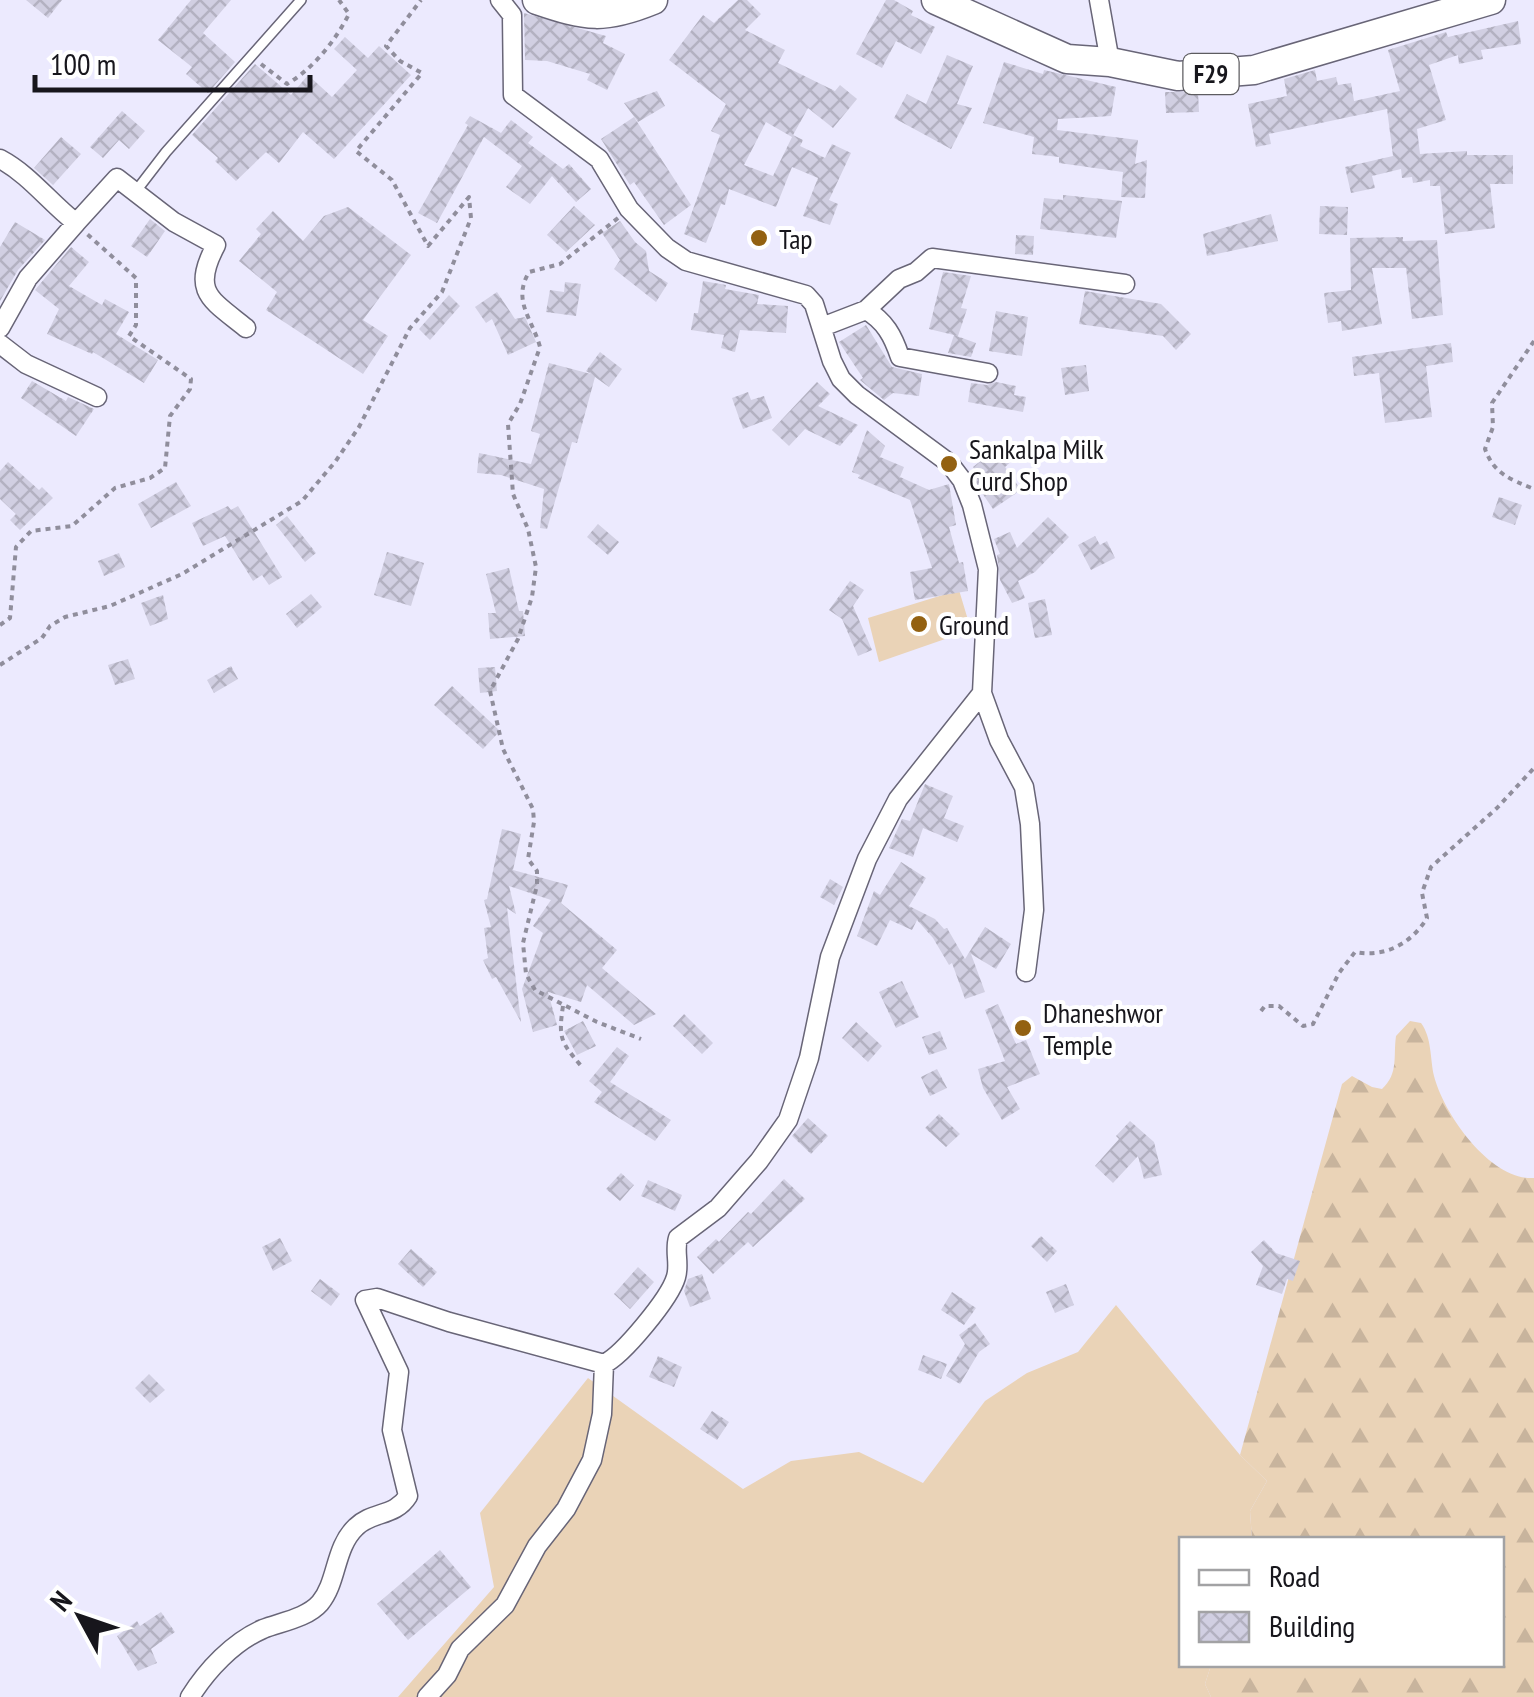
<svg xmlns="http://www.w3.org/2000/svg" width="1534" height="1697" font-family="'PT Sans Narrow',sans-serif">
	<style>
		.grass { fill: #ead3b7 }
		.forest { fill: url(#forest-firs) }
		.building { fill: url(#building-cross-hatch) }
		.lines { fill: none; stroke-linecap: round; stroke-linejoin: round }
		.lane-casing { stroke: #686577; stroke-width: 12 }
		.street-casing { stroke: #686577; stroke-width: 21 }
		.primary-casing { stroke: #686577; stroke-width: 31 }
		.path { stroke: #908e9c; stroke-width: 4; stroke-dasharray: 5 5; stroke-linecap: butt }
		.lane { stroke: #fff; stroke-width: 9 }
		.street { stroke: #fff; stroke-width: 18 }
		.primary { stroke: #fff; stroke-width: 28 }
		.poi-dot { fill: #936111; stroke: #fff; stroke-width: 4 }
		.labels { text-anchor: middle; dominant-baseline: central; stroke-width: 8; stroke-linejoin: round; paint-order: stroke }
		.shield { fill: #fff; stroke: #5d5c60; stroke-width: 2.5 }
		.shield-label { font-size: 25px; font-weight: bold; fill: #17161c }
		.poi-label { font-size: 28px; fill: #17161c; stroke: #fff; text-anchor: start }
	</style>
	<defs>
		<pattern id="forest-firs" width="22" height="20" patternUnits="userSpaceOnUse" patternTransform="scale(2.5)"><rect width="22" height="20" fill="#ead3b7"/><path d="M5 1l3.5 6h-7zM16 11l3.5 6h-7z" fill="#c8b49d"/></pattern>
		<pattern id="building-cross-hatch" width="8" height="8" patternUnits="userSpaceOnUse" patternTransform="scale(2.5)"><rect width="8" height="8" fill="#d1cfe2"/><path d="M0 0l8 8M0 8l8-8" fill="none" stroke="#b3b1c1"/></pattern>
	</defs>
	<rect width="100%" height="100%" fill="#eceafe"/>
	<path class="grass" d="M 959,590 L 971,630 L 879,662 L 868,618 Z
		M 1116,1305 L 1240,1455 L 1267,1481 L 1250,1511 L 1252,1539 L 1182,1540 L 1182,1664 L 1211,1665 L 1205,1684 L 1211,1697 L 398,1697 L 494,1587 L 480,1513 L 588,1378 L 743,1489 L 791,1461 L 859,1452 L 923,1483 L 985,1401 L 1027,1373 L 1078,1352 Z"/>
	<path class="forest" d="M 1410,1021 L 1421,1023 C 1432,1038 1430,1058 1434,1076 C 1444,1115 1491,1181 1534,1178 L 1534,1697 L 1211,1697 L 1205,1684 L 1211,1665 L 1502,1664 L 1502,1540 L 1252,1539 L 1250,1511 L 1267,1481 L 1240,1455 L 1342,1084 L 1352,1076 L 1372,1087 L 1382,1089 C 1399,1073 1393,1057 1396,1036 Z"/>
	<path class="building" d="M 26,0 L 62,0 L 48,18 Z
		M 191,0 L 231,0 L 203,33 L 235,62 L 208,93 L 186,74 L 192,67 L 158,40 Z
		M 738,0 L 747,0 L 761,14 L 745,30 L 785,50 L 778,63 L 835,91 L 840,85 L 857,99 L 833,128 L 808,108 L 792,137 L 766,122 L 744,165 L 773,176 L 793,135 L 803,140 L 800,146 L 825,158 L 832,144 L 851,153 L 829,200 L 838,204 L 830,225 L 803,216 L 818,178 L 792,167 L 776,207 L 729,189 L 725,205 L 721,204 L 706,243 L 684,234 L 720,135 L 711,131 L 726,104 L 669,60 L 703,15 L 714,23 Z
		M 886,0 L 894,0 L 913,11 L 911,15 L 935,27 L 921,54 L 896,41 L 882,68 L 856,54 Z
		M 524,13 L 606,36 L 603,43 L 625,54 L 607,90 L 587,80 L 590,74 L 547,61 L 525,60 Z
		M 1518,21 L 1521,44 L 1481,50 L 1483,59 L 1459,64 L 1458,55 L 1429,65 L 1446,120 L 1417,129 L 1420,154 L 1467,151 L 1467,155 L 1513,155 L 1513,184 L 1490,184 L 1495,228 L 1445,234 L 1440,186 L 1430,186 L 1430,180 L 1413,183 L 1412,177 L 1402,178 L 1401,169 L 1372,176 L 1375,188 L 1351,193 L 1345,167 L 1393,156 L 1387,109 L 1269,134 L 1271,144 L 1256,147 L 1248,104 L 1287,96 L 1284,79 L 1315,70 L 1317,81 L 1336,77 L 1338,85 L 1351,83 L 1354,101 L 1400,91 L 1388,50 L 1446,32 L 1448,37 Z
		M 345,37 L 368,58 L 379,46 L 411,75 L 334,159 L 303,132 L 279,163 L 266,152 L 236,181 L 215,161 L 218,158 L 192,135 L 255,64 L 291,95 L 308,75 L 332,97 L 357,70 L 334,49 Z
		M 947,55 L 973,66 L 957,104 L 972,108 L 951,149 L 894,118 L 907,94 L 926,104 Z
		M 1004,62 L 1043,74 L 1044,70 L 1116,87 L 1111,116 L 1058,119 L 1057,130 L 1138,140 L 1135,164 L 1147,160 L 1145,198 L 1121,197 L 1123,172 L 1059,163 L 1059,157 L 1032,154 L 1034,137 L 983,123 Z
		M 657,91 L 665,106 L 638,122 L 624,103 Z
		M 1165,92 L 1198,92 L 1199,112 L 1166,113 Z
		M 122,111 L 145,131 L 129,149 L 119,140 L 103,158 L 90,147 Z
		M 470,116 L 501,133 L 511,120 L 533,137 L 528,143 L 563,169 L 569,164 L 591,189 L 576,202 L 552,176 L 530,204 L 506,187 L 522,166 L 484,137 L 437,223 L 418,213 L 468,125 L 465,123 Z
		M 634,117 L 691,205 L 664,225 L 634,182 L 630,185 L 601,139 Z
		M 61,137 L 81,154 L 53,185 L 34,168 Z
		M 1063,195 L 1122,201 L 1116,238 L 1040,229 L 1044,198 L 1063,200 Z
		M 574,206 L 595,225 L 566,252 L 547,235 Z
		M 1320,206 L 1348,207 L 1347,235 L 1319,234 Z
		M 348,207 L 411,255 L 363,320 L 388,336 L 363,374 L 266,310 L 277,292 L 239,261 L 261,234 L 256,229 L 273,211 L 303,241 L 324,216 Z
		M 1271,214 L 1278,241 L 1207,256 L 1203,234 Z
		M 150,219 L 165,231 L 147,257 L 131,246 Z
		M 620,221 L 635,242 L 646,251 L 649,271 L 668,283 L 656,302 L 614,269 L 620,260 L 602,233 Z
		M 15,222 L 45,240 L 18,270 L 0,301 L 0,247 Z
		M 1016,235 L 1034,236 L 1033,255 L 1015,254 Z
		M 1403,237 L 1403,241 L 1437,240 L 1443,315 L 1412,319 L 1406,268 L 1372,268 L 1382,324 L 1342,331 L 1341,321 L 1328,323 L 1324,293 L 1351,290 L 1350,238 Z
		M 71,247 L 89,262 L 69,286 L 102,305 L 105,299 L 129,312 L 116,334 L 158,360 L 144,383 L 93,352 L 92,354 L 47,334 L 59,309 L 35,290 Z
		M 943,272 L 971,276 L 961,308 L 967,309 L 958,336 L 929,329 Z
		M 703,281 L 726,285 L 725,289 L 759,295 L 757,304 L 788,306 L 786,333 L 740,330 L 735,352 L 721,348 L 724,335 L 691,330 L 694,313 L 698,313 Z
		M 565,282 L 581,284 L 576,316 L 546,312 L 550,290 L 564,292 Z
		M 1085,291 L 1161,304 L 1191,334 L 1176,350 L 1163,336 L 1079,324 Z
		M 497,292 L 515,319 L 525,317 L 536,342 L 508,355 L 492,319 L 486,323 L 475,307 Z
		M 449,295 L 460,306 L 430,340 L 419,329 Z
		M 996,311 L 1028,317 L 1022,356 L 989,351 Z
		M 866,325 L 892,367 L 922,374 L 919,396 L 893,393 L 884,400 L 860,380 L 863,378 L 839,342 Z
		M 954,335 L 976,343 L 971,357 L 948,353 Z
		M 1451,343 L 1453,362 L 1426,366 L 1432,417 L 1385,423 L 1379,373 L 1354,376 L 1352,357 Z
		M 600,352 L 622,369 L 609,387 L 595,377 L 577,443 L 572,442 L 547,529 L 540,528 L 544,489 L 501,475 L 477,473 L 479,453 L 531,464 L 540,434 L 531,431 L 549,363 L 591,374 L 586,371 Z
		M 1086,365 L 1089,391 L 1065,395 L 1061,368 Z
		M 32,381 L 66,401 L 68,397 L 94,409 L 76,436 L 21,398 Z
		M 817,382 L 830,394 L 818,406 L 858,425 L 840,446 L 805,429 L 789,446 L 772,430 Z
		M 996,382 L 1016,386 L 1014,395 L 1026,397 L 1023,412 L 968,402 L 971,383 L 987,385 Z
		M 748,392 L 751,400 L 764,396 L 772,418 L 743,429 L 732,398 Z
		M 867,430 L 885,446 L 880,457 L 904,467 L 900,477 L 929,490 L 949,484 L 956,525 L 949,527 L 959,563 L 963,562 L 968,591 L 915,600 L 910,572 L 932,568 L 910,500 L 858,478 L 860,475 L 852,472 Z
		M 1002,444 L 1014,459 L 1005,467 L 1021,490 L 993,509 L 978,487 L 974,477 L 980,476 L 973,467 Z
		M 8,462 L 39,490 L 42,487 L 53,498 L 20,530 L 10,520 L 16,514 L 0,499 L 0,471 Z
		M 176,482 L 191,506 L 151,528 L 138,504 Z
		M 1499,497 L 1522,505 L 1515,525 L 1492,517 Z
		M 228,506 L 231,510 L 238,506 L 282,577 L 269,585 L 262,575 L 253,581 L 225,536 L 203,546 L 192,523 Z
		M 287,516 L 316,553 L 305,562 L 276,525 Z
		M 1048,517 L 1069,537 L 1035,572 L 1018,581 L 1025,598 L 1012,603 L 1000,580 L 997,555 L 1000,554 L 994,539 L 1010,532 L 1017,548 Z
		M 598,524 L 619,542 L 608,555 L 587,537 Z
		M 1095,536 L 1100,545 L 1107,541 L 1115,558 L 1091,570 L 1078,545 Z
		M 387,552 L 424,563 L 411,606 L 374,595 Z
		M 119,553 L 125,567 L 104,576 L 98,561 Z
		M 509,568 L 519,611 L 523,611 L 525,636 L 490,639 L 488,613 L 496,613 L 486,574 Z
		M 850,581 L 864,590 L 853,606 L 872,650 L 858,656 L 842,619 L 829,610 Z
		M 311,594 L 322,607 L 297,628 L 286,614 Z
		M 163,595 L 168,619 L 150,626 L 141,603 Z
		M 1045,599 L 1052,635 L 1035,638 L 1028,603 Z
		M 128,659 L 135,679 L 115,685 L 108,665 Z
		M 231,666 L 238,679 L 214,693 L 207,680 Z
		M 495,667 L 497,691 L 480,693 L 478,668 Z
		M 452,686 L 500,731 L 483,749 L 434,705 Z
		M 925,784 L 953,796 L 944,818 L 964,826 L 957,842 L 923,828 L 913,857 L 889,848 L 902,819 L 910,821 Z
		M 502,829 L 521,834 L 513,870 L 568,885 L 561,903 L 617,950 L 602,968 L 656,1014 L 634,1025 L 587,985 L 581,1002 L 548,992 L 557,1025 L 533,1032 L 522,989 L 543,933 L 533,926 L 551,900 L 509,886 L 516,914 L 507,908 L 521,1022 L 496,977 L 492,979 L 483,960 L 488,958 L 484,928 L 491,927 L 484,900 L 487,899 Z
		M 901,862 L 926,878 L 909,906 L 935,919 L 944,929 L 947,928 L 965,959 L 985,927 L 1011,944 L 996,969 L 971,954 L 985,992 L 965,999 L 952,963 L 949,965 L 933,938 L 917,920 L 912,930 L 890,920 L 877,946 L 857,936 L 874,891 L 880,895 Z
		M 830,879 L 843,887 L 834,905 L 820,897 Z
		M 902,981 L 919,1017 L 896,1028 L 879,992 Z
		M 998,1004 L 1016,1044 L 1026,1040 L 1040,1074 L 1007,1087 L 1020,1109 L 1002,1120 L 983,1088 L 978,1069 L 1005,1061 L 985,1010 Z
		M 684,1014 L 713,1043 L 702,1054 L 673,1026 Z
		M 583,1021 L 596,1046 L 577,1055 L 564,1031 Z
		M 856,1022 L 882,1046 L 868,1062 L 842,1038 Z
		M 940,1031 L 947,1049 L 929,1055 L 922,1037 Z
		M 617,1047 L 629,1056 L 610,1082 L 671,1120 L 655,1141 L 594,1102 L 602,1092 L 589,1081 Z
		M 937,1069 L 947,1088 L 930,1096 L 921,1077 Z
		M 939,1114 L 960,1134 L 946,1147 L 925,1128 Z
		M 808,1118 L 828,1136 L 811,1154 L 792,1136 Z
		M 1130,1121 L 1154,1142 L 1162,1175 L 1144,1179 L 1138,1156 L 1113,1183 L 1095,1166 L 1119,1139 L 1116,1136 Z
		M 621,1173 L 634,1185 L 620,1201 L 606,1189 Z
		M 784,1179 L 805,1199 L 753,1247 L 748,1242 L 713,1274 L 697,1257 L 716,1239 L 719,1242 L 748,1212 L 751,1214 Z
		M 648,1180 L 682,1195 L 675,1211 L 641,1196 Z
		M 1041,1236 L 1057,1251 L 1047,1262 L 1031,1246 Z
		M 280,1238 L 292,1261 L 273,1271 L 262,1247 Z
		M 1264,1240 L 1276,1253 L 1300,1261 L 1293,1281 L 1287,1279 L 1282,1294 L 1256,1285 L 1263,1266 L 1251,1252 Z
		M 411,1249 L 437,1272 L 423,1287 L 398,1264 Z
		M 638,1267 L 654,1282 L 630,1309 L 614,1294 Z
		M 702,1274 L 711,1299 L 690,1307 L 684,1291 L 688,1279 Z
		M 320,1279 L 340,1294 L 331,1306 L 311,1291 Z
		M 1066,1284 L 1074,1305 L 1055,1313 L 1046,1292 Z
		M 952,1292 L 976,1308 L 964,1325 L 941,1310 Z
		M 975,1323 L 990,1344 L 979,1352 L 960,1384 L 946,1376 L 965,1344 L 959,1335 Z
		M 923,1355 L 947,1364 L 941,1379 L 918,1370 Z
		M 658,1356 L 682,1367 L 674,1387 L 649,1377 Z
		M 149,1374 L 165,1390 L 150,1403 L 135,1388 Z
		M 712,1411 L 729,1422 L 717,1440 L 700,1429 Z
		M 440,1550 L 471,1587 L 408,1640 L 377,1604 Z
		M 161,1612 L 175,1632 L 151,1649 L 157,1663 L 138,1671 L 117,1636 L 137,1621 L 140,1626 Z"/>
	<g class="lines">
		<g class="lane-casing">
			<path id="lane" d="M 136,191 L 166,152 L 301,0"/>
		</g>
		<g class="street-casing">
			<path id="street" d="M 500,0 L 512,15 L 513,95 L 599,159 L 629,209 L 667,248 L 686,261 L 806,295 L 814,304 L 832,361 L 841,379 L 857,395 L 949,463 L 962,480 L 972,505 L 988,569 L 982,693 L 999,740 L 1024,787 L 1030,824 L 1034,910 L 1026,972
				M 1099,0 L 1110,62
				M 0,159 C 30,175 49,202 76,223 L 28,278 L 0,328
				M 76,223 L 117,178 L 174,222 L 216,245 C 191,292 210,299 246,328
				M 866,310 L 899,279 L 916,272 L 932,258 L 1125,284
				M 822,327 L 866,310 C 885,321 893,336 900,357 L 988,373
				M 0,344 L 26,364 L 97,397
				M 604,1364 C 623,1355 670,1298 676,1277 C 680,1264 674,1251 678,1238 L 718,1208 L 759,1161 L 788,1120 L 809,1058 L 830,957 L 867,859 L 898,799 L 982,693
				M 190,1697 C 207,1670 233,1642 263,1629 C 281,1622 307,1618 320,1603 C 338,1581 334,1548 356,1527 C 372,1511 395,1517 408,1496 L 392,1430 L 399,1372 L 365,1300 L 377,1298 L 449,1322 L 604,1364
				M 427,1697 L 447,1675 L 460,1649 L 505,1605 L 537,1546 L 566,1509 L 592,1460 L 602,1414 L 604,1364"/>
		</g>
		<g class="primary-casing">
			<path id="primary" d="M 537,0 C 587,17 604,20 653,0
				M 936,0 L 1067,59 L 1110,62 L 1178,76 L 1254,70 L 1491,0"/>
		</g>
		<path class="path" d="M 261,64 L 287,84 C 314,68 335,41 349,14 L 339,0
			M 618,218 L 560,264 L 529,272 C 512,301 532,318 540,347 L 520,404 L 508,424 L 513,494 L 528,529 L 536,567 L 532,597 L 518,639 L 490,691 L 503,749 L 533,809 L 534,822 L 528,859 L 537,871 L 537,885 L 523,943 L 526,974 L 535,990 L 597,1022 L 641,1039
			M 1534,341 L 1492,403 L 1493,427 L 1485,449 C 1494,474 1510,479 1534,489
			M 0,625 L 10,618 L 16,547 L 31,531 L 72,526 L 115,488 L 150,478 L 165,468 L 170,416 L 190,389 L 191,379 L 129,336 L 136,325 L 136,278 L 87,234
			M 0,665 L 42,638 L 50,626 L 65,617 L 110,606 L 182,574 L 302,501 L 335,462 L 359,427 L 410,328 L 442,292 L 471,218 L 469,197 L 428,246 L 392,180 L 356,151 L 422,73 L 400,61 L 386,46 L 421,0
			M 563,1006 C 558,1039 561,1042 582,1067
			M 1261,1011 L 1265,1006 L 1279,1006 L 1303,1026 L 1313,1024 L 1339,973 L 1355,952 C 1385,958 1412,943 1427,918 L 1422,893 L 1431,867 L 1497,808 L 1534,768"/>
		<use href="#lane" class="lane"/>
		<use href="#street" class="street"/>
		<use href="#primary" class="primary"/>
	</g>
	<g class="poi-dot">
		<circle cx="759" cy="238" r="10"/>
		<circle cx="949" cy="464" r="10"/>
		<circle cx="919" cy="624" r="10"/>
		<circle cx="1023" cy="1028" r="10"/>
	</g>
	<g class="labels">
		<rect class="shield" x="1183.5" y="54" width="55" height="40" rx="8"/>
		<g class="shield-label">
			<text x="1211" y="74">F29</text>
		</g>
		<g class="poi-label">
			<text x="779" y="238">Tap</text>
			<text x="969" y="448">Sankalpa Milk<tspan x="969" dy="32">Curd Shop</tspan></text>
			<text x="939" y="624">Ground</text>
			<text x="1043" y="1012">Dhaneshwor<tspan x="1043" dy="32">Temple</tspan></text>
		</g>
	</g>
	<rect x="1179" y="1537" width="325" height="130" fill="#ffffff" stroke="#a2a2a4" stroke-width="2.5"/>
	<rect x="1199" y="1570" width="50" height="15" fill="#ffffff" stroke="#a2a2a4" stroke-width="2.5"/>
	<text x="1269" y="1587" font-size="30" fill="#17161c">Road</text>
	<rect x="1199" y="1612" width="50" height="30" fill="url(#building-cross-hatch)" stroke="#a2a2a4" stroke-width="2.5"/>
	<text x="1269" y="1637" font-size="30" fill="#17161c">Building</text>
	<g transform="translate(80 1617) rotate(310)" stroke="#ffffff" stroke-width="8" paint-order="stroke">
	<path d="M0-8L18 38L0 25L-18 38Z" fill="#17161c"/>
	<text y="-15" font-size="28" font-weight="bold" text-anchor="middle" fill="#17161c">N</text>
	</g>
	<path d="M35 75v15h275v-15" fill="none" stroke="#17161c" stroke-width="5"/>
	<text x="50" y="75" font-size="30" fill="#17161c" stroke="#ffffff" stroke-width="8" paint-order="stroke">100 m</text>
</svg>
